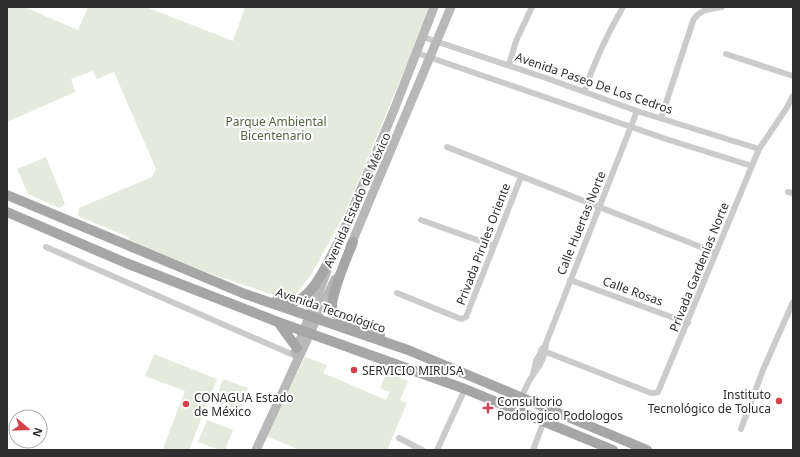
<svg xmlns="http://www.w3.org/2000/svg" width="800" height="457" font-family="'Noto Sans',sans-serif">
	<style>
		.green { fill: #e4eadc }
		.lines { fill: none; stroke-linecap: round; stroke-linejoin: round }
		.minor { stroke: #cbcbcb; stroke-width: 6 }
		.secondary { stroke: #b8b8b8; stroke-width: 9 }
		.primary { stroke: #a6a6a6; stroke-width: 10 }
		.poi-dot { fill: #d5404d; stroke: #fff; stroke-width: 1.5 }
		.labels { text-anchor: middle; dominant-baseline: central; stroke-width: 4; stroke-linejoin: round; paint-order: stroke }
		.street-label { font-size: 12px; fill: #2e2e2e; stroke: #fff }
		.park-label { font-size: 12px; fill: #52653f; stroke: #fff }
		.poi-label { font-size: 12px; fill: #2e2e2e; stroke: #fff; text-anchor: start }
	</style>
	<rect width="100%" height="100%" fill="#fff"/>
	<path class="green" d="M 7,7 L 24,7 L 78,30 L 88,7 L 146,7 L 233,41 L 245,7 L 429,7 L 408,61 L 344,215 L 311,275 L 297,293 L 282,298 L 206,272 L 128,240 L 129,237 L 78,216 L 79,208 L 152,177 L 156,169 L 114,72 L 97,79 L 93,71 L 71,79 L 75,92 L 7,122 Z
		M 46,157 L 65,204 L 59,208 L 28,194 L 17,169 Z
		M 154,354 L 217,379 L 189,450 L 168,450 L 163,448 L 185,391 L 145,376 Z
		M 305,357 L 327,365 L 323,373 L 386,400 L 390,392 L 380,388 L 387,372 L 408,381 L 400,400 L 407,403 L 387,450 L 300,450 L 266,436 Z
		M 223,379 L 248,388 L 240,410 L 215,401 Z
		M 207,420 L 233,430 L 225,450 L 220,450 L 198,442 Z"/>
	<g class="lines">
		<path class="minor" d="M 423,37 L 546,78 L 637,111 L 759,149
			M 417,53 L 666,139 L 752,166
			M 726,54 L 793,76
			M 509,65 L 516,41 L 532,7
			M 584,92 C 595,60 606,36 623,7
			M 661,118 L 693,21 C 699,9 710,9 722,7
			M 447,147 L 716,253
			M 788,192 L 793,193
			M 421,220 L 494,246
			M 46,247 L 298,357
			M 570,280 L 688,323
			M 397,293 L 461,319 L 466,317 L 521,177
			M 541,350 L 651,393 L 654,393 L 658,392 L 759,149 L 786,109 L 793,96
			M 533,374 L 536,361 L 543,348
			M 516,410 C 521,400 526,384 533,375 C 540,366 546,356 546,343 L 637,111
			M 741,429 L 763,370 L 793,302
			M 399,438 L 422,450
			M 437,450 L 465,389
			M 533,450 L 544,421"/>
		<path class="secondary" d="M 350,247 L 451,7
			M 336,248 L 394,110 L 434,7
			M 295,353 L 327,271
			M 256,450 L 335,279"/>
		<path class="primary" d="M 7,195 L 245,294 L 408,350 L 647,450
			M 7,212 L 126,263 L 278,322 L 465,389 L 613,450
			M 353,242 C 348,255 328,300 333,311 C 337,318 371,331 380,335
			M 277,300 C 282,301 287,303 292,302 C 313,300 329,259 339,242
			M 278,322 L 297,348"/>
	</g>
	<g class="poi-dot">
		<circle cx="354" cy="370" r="4"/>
		<circle cx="779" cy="401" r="4"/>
		<circle cx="186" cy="404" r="4"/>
		<path d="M486 402h4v4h4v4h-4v4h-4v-4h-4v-4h4z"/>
	</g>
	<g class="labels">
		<g class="street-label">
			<text transform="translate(594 83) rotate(19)">Avenida Paseo De Los Cedros</text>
			<text transform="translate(357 200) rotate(-66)">Avenida Estado de México</text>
			<text transform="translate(581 223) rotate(-68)">Calle Huertas Norte</text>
			<text transform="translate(483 244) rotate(-69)">Privada Pirules Oriente</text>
			<text transform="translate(699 267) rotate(-68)">Privada Gardenias Norte</text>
			<text transform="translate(633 291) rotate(20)">Calle Rosas</text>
			<text transform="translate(331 310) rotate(19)">Avenida Tecnológico</text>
		</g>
		<g class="park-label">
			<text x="276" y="121">Parque Ambiental<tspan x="276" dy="14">Bicentenario</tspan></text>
		</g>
		<g class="poi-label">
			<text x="362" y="370">SERVICIO MIRUSA</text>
			<text x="771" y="394" text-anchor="end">Instituto<tspan x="771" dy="14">Tecnológico de Toluca</tspan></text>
			<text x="194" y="397">CONAGUA Estado<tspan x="194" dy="14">de México</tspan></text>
			<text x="497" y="401">Consultorio<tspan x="497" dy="14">Podologico Podologos</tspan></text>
		</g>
	</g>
	<rect width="800" height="457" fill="none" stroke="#2e2e2e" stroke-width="16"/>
	<g transform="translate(28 429) rotate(109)"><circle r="19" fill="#ffffff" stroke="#ababab"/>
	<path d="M0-3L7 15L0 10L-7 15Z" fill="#d5404d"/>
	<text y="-6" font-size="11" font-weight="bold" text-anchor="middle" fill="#2e2e2e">N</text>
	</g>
</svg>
